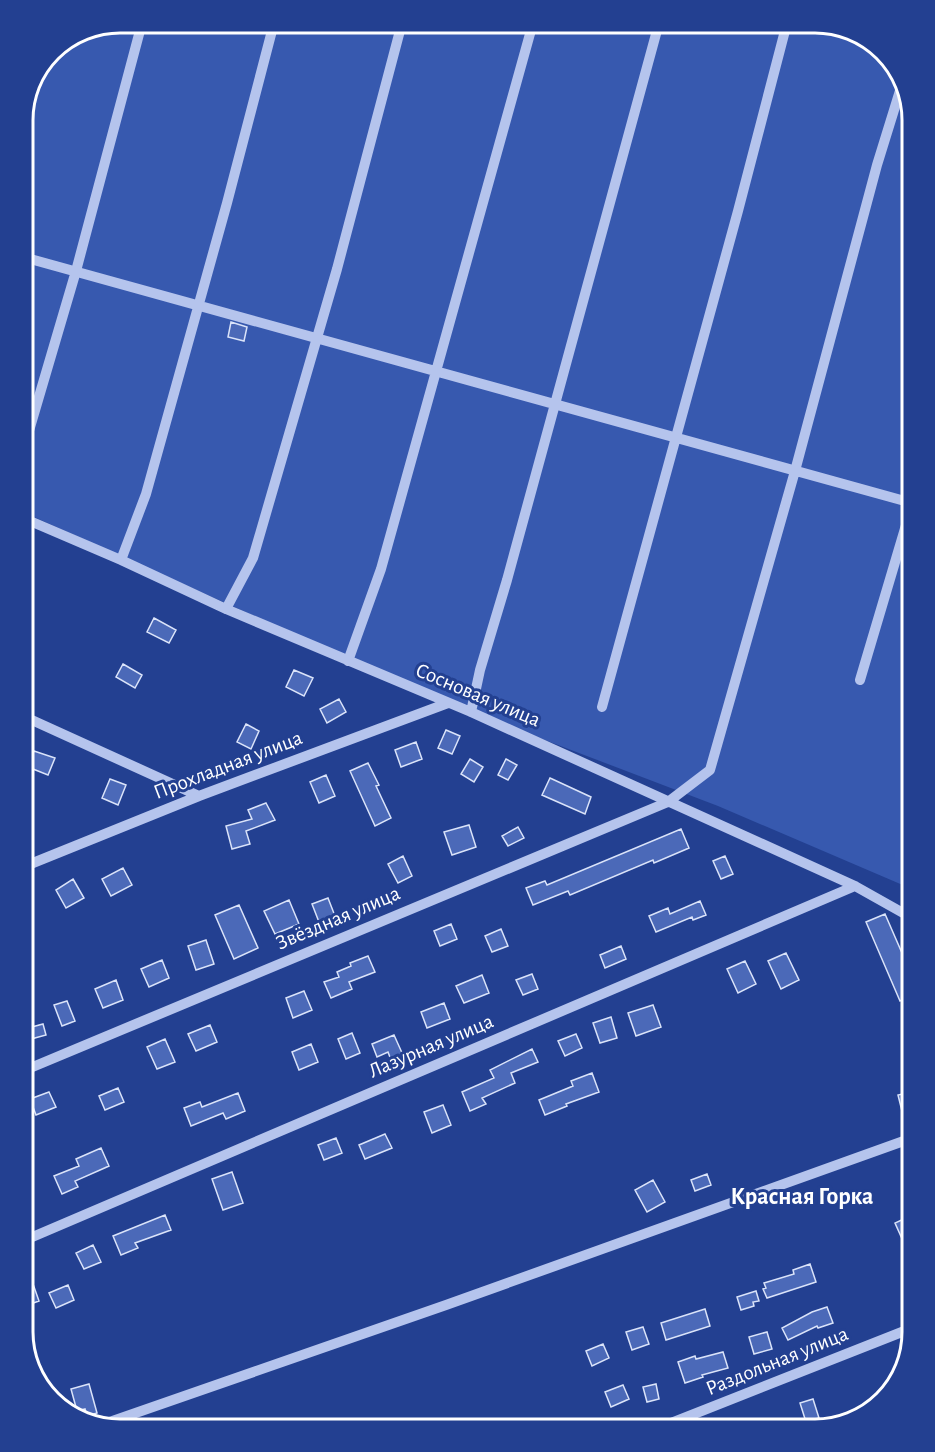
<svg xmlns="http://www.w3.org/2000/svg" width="935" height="1452" font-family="'Alegreya Sans',sans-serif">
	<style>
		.green { fill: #3759af }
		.building { fill: #4b69b8; stroke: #dae3f9; stroke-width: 1.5 }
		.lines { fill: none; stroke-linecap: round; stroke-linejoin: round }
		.minor { stroke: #b5c4ed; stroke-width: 10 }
		.labels { text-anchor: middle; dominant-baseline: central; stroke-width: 6; stroke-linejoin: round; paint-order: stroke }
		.street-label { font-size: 21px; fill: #fff; stroke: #234091 }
		.quarter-label { font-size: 24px; font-weight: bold; fill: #fff; stroke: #234091 }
		.rim { fill: none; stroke: #fff; stroke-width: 3 }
	</style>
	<rect width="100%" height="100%" fill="#234091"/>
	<path class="green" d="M 120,23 L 822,23 L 869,39 L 902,77 L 912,120 L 912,889 L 718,806 L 448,703 L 23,512 L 23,114 L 51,51 Z"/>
	<path class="building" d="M 231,322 L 247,327 L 244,341 L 228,337 Z
		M 154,618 L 176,630 L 169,643 L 147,632 Z
		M 123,664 L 142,675 L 135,688 L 116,677 Z
		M 294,670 L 313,678 L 304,696 L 286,687 Z
		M 339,699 L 346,712 L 327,723 L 320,709 Z
		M 246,724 L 259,731 L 251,749 L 237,742 Z
		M 446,730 L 460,736 L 452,754 L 438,748 Z
		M 416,742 L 422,759 L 401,767 L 395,750 Z
		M 34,751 L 55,758 L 48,775 L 28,767 Z
		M 470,759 L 483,767 L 474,782 L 461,774 Z
		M 506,759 L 517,765 L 508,780 L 498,775 Z
		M 368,763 L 379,785 L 376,786 L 391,818 L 375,826 L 350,771 Z
		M 326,775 L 335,796 L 319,803 L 310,782 Z
		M 550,778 L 591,797 L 585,814 L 542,795 Z
		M 110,779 L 126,785 L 118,805 L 102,798 Z
		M 266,803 L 275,820 L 246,831 L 250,844 L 232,849 L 226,826 L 252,819 L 248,810 Z
		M 469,825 L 476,847 L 452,855 L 444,832 Z
		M 518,827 L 524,838 L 508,846 L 502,836 Z
		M 681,829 L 689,848 L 654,863 L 653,860 L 570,895 L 568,891 L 533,905 L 526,888 L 545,881 L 547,885 Z
		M 403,856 L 412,876 L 398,883 L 388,864 Z
		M 725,856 L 733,874 L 721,879 L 713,861 Z
		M 123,868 L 132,885 L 111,896 L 102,879 Z
		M 73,879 L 84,898 L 66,908 L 56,890 Z
		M 328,898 L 335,916 L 319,922 L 312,904 Z
		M 289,900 L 299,924 L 275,934 L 264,911 Z
		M 700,901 L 706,915 L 693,920 L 692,917 L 656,932 L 649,916 L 668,908 L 670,914 Z
		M 239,905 L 258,948 L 234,959 L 215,915 Z
		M 885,914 L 912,976 L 912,995 L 900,1001 L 866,922 Z
		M 451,924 L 457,939 L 440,946 L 434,931 Z
		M 501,929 L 508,946 L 492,952 L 485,936 Z
		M 206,940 L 214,964 L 196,970 L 188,946 Z
		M 621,946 L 626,959 L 605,968 L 600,955 Z
		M 786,953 L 799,980 L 781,989 L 768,961 Z
		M 368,956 L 375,972 L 349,982 L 352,989 L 331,998 L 324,982 L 339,977 L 337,972 L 351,966 L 350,963 Z
		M 162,960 L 169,978 L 149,987 L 141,969 Z
		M 745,961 L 756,984 L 738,993 L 727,969 Z
		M 532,974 L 538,989 L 523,995 L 516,980 Z
		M 482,975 L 489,993 L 464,1003 L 456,986 Z
		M 116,980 L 123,1000 L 103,1008 L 95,989 Z
		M 304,991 L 312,1010 L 293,1018 L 286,998 Z
		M 67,1001 L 75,1021 L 62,1026 L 54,1005 Z
		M 444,1003 L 450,1019 L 427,1028 L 421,1012 Z
		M 653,1005 L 661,1027 L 636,1036 L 628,1013 Z
		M 611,1017 L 617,1038 L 600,1043 L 593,1023 Z
		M 43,1024 L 46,1035 L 31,1039 L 28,1028 Z
		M 210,1025 L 217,1042 L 196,1051 L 188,1034 Z
		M 352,1033 L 360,1053 L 346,1059 L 338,1039 Z
		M 576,1034 L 582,1048 L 565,1056 L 558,1041 Z
		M 394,1035 L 403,1055 L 391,1060 L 388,1052 L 377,1057 L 372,1044 Z
		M 165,1039 L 175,1062 L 157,1069 L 147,1047 Z
		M 311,1044 L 318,1062 L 299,1070 L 292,1052 Z
		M 532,1049 L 538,1062 L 511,1073 L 515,1083 L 482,1098 L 486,1104 L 470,1111 L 462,1092 L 494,1078 L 490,1070 Z
		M 592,1073 L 599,1092 L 566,1104 L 567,1106 L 545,1115 L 539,1100 L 573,1086 L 571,1081 Z
		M 118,1088 L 124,1102 L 105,1110 L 99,1096 Z
		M 49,1092 L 56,1107 L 36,1115 L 30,1099 Z
		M 912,1092 L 912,1113 L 903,1115 L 898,1095 Z
		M 238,1093 L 245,1111 L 226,1119 L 223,1113 L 191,1126 L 184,1108 L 200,1102 L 202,1107 Z
		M 443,1105 L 451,1125 L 432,1133 L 424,1112 Z
		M 385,1134 L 392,1148 L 365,1159 L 359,1145 Z
		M 336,1138 L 342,1153 L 324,1160 L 318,1145 Z
		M 101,1148 L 109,1166 L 75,1181 L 78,1187 L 62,1194 L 54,1176 L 79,1166 L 76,1159 Z
		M 232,1172 L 243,1203 L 223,1210 L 212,1179 Z
		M 707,1174 L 711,1185 L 695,1191 L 691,1180 Z
		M 653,1180 L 665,1202 L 647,1212 L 635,1190 Z
		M 165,1215 L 171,1230 L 135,1243 L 138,1248 L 121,1255 L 113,1236 Z
		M 908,1217 L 912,1227 L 912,1236 L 903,1241 L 895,1223 Z
		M 93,1245 L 101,1262 L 84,1269 L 76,1253 Z
		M 810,1264 L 816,1282 L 767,1298 L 763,1289 L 766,1288 L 764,1283 L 794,1274 L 793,1270 Z
		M 33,1284 L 39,1301 L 25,1306 L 22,1288 Z
		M 68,1285 L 74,1300 L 56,1308 L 49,1293 Z
		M 756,1291 L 759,1301 L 753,1302 L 754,1306 L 741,1310 L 737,1297 Z
		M 827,1307 L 833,1323 L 818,1328 L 817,1326 L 788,1340 L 782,1328 L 812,1312 Z
		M 705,1309 L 710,1326 L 666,1340 L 661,1323 Z
		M 643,1327 L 649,1344 L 632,1350 L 626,1332 Z
		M 767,1332 L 772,1349 L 754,1354 L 749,1337 Z
		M 603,1344 L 609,1358 L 592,1366 L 586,1351 Z
		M 723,1352 L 728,1368 L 702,1375 L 703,1377 L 685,1383 L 678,1362 L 695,1356 L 696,1359 Z
		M 89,1384 L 97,1413 L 87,1416 L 85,1409 L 77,1411 L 71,1389 Z
		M 656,1384 L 659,1399 L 647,1402 L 643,1387 Z
		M 623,1385 L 629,1399 L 611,1407 L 605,1392 Z
		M 813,1399 L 819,1418 L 806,1422 L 800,1403 Z"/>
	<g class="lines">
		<path class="minor" d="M 23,257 L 912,503
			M 23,451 L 76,271 L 142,23
			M 23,518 L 121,560 L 226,609 L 471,712 L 855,886 L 912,918
			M 121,560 L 146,494 L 227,203 L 274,23
			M 226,609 L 253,558 L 337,269 L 402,23
			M 348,661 L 381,569 L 533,23
			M 860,680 L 912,505
			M 602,707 L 738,211 L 787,23
			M 471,712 L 480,670 L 507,580 L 659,23
			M 23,716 L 199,796
			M 23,867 L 199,796 L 448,703
			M 23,1071 L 668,802 L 710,770 L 795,471 L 877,165 L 903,81
			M 23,1241 L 855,886
			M 101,1425 L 446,1305 L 912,1138
			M 656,1429 L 912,1328"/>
	</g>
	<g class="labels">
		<g class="street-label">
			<text transform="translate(478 695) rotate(23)">Сосновая улица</text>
			<text transform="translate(228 765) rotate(-21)">Прохладная улица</text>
			<text transform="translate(338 918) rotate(-23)">Звёздная улица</text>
			<text transform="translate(431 1046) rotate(-23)">Лазурная улица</text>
			<text transform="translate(777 1361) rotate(-22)">Раздольная улица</text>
		</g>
		<g class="quarter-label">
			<text x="802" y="1197">Красная Горка</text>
		</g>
	</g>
	<path d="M0 0H935V1452H0ZM120 33H815A87 87 0 0 1 902 120V1332A87 87 0 0 1 815 1419H120A87 87 0 0 1 33 1332V120A87 87 0 0 1 120 33Z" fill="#234091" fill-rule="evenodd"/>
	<path class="rim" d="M120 33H815A87 87 0 0 1 902 120V1332A87 87 0 0 1 815 1419H120A87 87 0 0 1 33 1332V120A87 87 0 0 1 120 33Z"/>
</svg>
